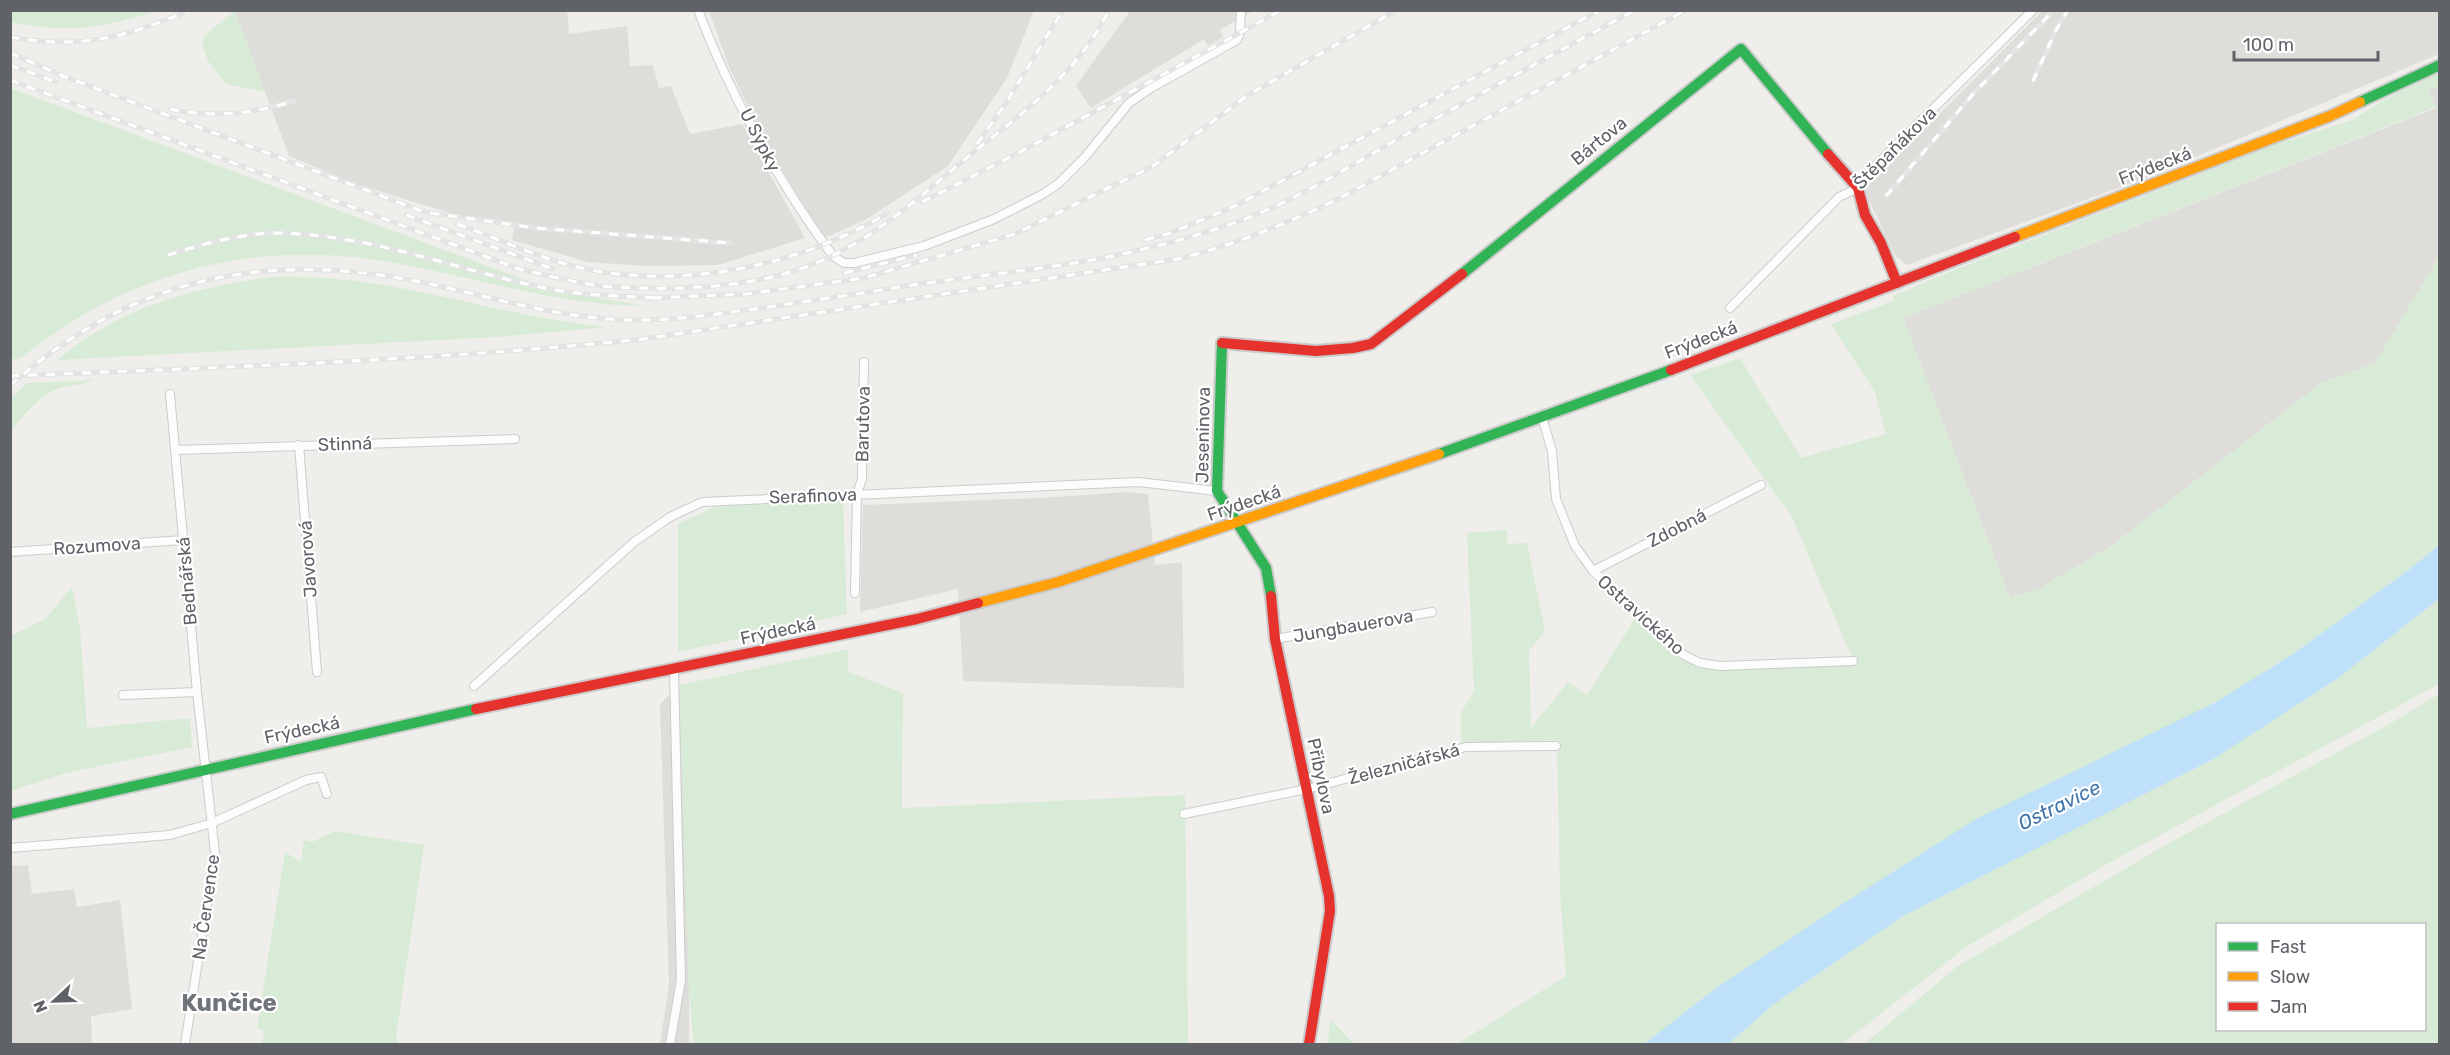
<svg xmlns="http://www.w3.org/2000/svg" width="2450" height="1055" font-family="Rubik,sans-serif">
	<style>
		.industrial { fill: #dfddda }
		.green { fill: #d8ebd6; fill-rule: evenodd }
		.water { fill: #bfe0f9 }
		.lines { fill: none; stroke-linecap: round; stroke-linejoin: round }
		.street-casing { stroke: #cbcccc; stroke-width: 10 }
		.fast-casing { stroke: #cacacb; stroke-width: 14 }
		.slow-casing { stroke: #cacacb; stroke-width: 14 }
		.jam-casing { stroke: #cacacb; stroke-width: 14 }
		.street { stroke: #fdfcfc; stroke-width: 8 }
		.fast { stroke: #30b455; stroke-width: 10 }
		.slow { stroke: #ff9f0a; stroke-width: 10 }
		.jam { stroke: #e5322d; stroke-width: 10 }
		.rail-casing { stroke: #e4e4e4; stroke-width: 5 }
		.rail { stroke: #fff; stroke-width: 3; stroke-dasharray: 9; stroke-linecap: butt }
		.labels { text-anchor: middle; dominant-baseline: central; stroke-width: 4.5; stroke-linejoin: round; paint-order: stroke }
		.street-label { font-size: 18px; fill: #5f6368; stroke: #fff }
		.water-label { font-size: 20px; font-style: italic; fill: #4174aa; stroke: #fff }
		.district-label { font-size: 24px; font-weight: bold; fill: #70757a; stroke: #fff }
	</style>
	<rect width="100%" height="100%" fill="#efeeea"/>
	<path class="industrial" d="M 567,10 L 569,34 L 627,26 L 630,66 L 653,65 L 659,88 L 671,86 L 690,134 L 742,124 L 805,238 L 718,265 L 645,266 L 588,262 L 512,240 L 515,222 L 453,214 L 356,184 L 289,156 L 235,11 Z
		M 709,11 L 1034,11 L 1007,78 L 948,166 L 865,220 L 824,238 L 764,140 L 729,67 Z
		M 1130,11 L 1253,11 L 1220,30 L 1223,37 L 1208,46 L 1204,39 L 1091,108 L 1076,86 Z
		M 2042,11 L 2439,11 L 2439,54 L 2146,178 L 1907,265 L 1895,255 L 1866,194 L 1867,187 Z
		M 2439,85 L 2439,257 L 2375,363 L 2321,383 L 2110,547 L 2038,589 L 2010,598 L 1903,318 L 2436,108 L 2428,91 Z
		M 1127,492 L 1148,494 L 1155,565 L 1182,562 L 1184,688 L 963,681 L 958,589 L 860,612 L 863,505 L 1040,498 Z
		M 679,685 L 689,943 L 689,1044 L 660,1044 L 669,984 L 660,704 Z
		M 28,865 L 32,894 L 74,889 L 77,907 L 120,900 L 132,1009 L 91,1016 L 92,1044 L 11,1044 L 11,866 Z"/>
	<path class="green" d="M 11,10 L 158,10 L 158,11 C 102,28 69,34 11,22 Z
		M 235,11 L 265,92 L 226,84 L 208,61 L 202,44 L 205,35 Z
		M 2439,73 L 2439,85 L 2428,91 L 2436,107 L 1903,318 L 2010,598 L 2038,589 L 2110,547 L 2321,383 L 2375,363 L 2439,257 L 2439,545 L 2410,569 L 2293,654 L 2216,702 L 2110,755 L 1841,905 L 1716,988 L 1644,1044 L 1457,1044 L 1566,976 L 1560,892 L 1557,740 L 1461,743 L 1461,712 L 1474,692 L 1467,533 L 1507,530 L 1507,544 L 1527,543 L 1545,631 L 1529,651 L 1531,728 L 1568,682 L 1587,695 L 1636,617 L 1673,655 L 1699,668 L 1853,660 L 1792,517 L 1690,375 L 1740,358 L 1801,458 L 1886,434 L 1875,392 L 1831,324 L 1894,301 L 1893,296 L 1952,271 L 2272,146 L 2352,120 L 2389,97 Z
		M 10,88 L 552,290 L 646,306 C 561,306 482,279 400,264 C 260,237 130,269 20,359 L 11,359 Z
		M 275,277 C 392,273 492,316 607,327 L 497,337 L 57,360 C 118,308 197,286 275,277 Z
		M 94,380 C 81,385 69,385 57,389 C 39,396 23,416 11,430 L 11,398 L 27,383 Z
		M 843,500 L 847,614 L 678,652 L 678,524 L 716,506 Z
		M 72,587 L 80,628 L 87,728 L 190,718 L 192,747 L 66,773 L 11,791 L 11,636 L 45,619 Z
		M 2439,599 L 2439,684 L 2105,865 L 1966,947 L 1842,1044 L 1728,1044 L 1774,1004 L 1903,916 L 2212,760 L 2337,679 Z
		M 848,649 L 848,672 L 903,693 L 902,808 L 1185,795 L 1188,1044 L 694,1044 L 689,993 L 679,685 Z
		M 2439,694 L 2439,1044 L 1864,1044 L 1958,966 L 2171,842 L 2386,726 ZM 2218,924 L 2424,924 L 2424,1030 L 2218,1030 Z
		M 335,831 L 424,845 L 396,1037 L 399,1044 L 262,1044 L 264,1031 L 257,1028 L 285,852 L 301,862 L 304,840 L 312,842 Z
		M 1330,1019 L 1354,1044 L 1328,1044 Z"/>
	<path class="water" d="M 2439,545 L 2439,599 L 2337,679 L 2212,760 L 1903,916 L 1774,1004 L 1728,1044 L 1644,1044 L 1716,988 L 1841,905 L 1976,819 L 2216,702 L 2293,654 L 2410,569 Z"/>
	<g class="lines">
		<g class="street-casing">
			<path id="street" d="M 698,10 C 730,95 779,183 833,256 L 844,263 L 854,263 L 924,246 L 994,219 L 1043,194 L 1059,183 L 1085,157 L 1129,103 L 1151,88 L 1237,40 L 1240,33 L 1241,10
				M 1730,308 L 1839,197 L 1858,188 L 1866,175 L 2033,10
				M 170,394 L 197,692 L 215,853 L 185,1044
				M 1542,417 L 1552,451 L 1556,499 L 1575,546 L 1593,571 L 1667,642 L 1684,655 L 1700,663 L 1721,666 L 1853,661
				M 299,445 L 317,672
				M 176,450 L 515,439
				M 10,552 L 183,540
				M 1593,571 L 1761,485
				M 855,593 L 857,494 L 862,479 L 864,362
				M 1275,639 L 1432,612
				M 474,686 L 634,542 L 670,517 L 702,502 L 1138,482 L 1217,491
				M 123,695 L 197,692
				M 1184,814 L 1307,789 L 1466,747 L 1556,746
				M 10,848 L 170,835 L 212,823 L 306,780 L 321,777 L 327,794
				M 670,1044 L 681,980 L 674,670"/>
		</g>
		<g class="fast-casing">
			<path id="fast" d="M 2360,102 L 2440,65
				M 1462,274 L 1741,49 L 1828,154
				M 1222,343 L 1217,491 L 1266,568 L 1271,596
				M 1439,454 L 1671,370
				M 10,814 L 476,709"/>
		</g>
		<g class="slow-casing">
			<path id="slow" d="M 2015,237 L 2330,116 L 2360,102
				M 978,603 L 1058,582 L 1439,454"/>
		</g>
		<g class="jam-casing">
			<path id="jam" d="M 1828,154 L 1858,188 L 1865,215 L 1881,243 L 1897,283
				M 1222,343 L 1316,351 L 1353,348 L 1371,344 L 1462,274
				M 1671,370 L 2015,237
				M 1271,596 L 1275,639 L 1329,896 L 1330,911 L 1309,1044
				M 476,709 L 917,619 L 978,603"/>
		</g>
		<use href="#street" class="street"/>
		<use href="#fast" class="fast"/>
		<use href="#slow" class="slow"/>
		<use href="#jam" class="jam"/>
		<g class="rail-casing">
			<path id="rail" d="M 10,37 C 82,50 125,37 191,10
				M 10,53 L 63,76 L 424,212 L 535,228 L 730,243
				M 10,65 L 56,82
				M 10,80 L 522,270
				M 2033,81 L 2056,30 L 2068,10
				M 170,109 C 212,118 253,114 294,101
				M 977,144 L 1006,103 L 1063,10
				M 1886,196 L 1974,93 L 2054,10
				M 922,202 L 1018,153 L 1282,10
				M 406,215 L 553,269
				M 457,224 C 497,238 536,257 577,267 C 665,288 767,272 848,234 C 862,228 875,220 888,213
				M 1145,240 L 1171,233 L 1235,206 L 1600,10
				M 168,255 C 203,244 241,233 279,233 C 375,235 458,271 550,289 C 586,296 623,296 659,298
				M 515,268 C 547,275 581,285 614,287 C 685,291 767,288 832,256 C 885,230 930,188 975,151 C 1026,111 1079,71 1109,10
				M 844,273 L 917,255
				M 653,298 L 746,294 L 864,278 L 1015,234 L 1153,166 L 1248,95 L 1397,10
				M 10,376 C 222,367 433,361 643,339 L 1178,259 C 1234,245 1286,224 1338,199 L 1686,10
				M 10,386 C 130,278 264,250 420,282 C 494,297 565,321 641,320 C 682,320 722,313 762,308 C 807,301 853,295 899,287 C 970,276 1042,270 1113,256 C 1169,244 1226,229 1278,205 C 1324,183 1369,155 1414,130 C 1488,90 1561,50 1635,10"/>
		</g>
		<use href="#rail" class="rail"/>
	</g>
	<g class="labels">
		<g class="street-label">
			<text transform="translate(760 140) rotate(63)">U Sýpky</text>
			<text transform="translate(1599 141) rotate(-39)">Bártova</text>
			<text transform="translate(1895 148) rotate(-45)">Štěpaňákova</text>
			<text transform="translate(2155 166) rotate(-21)">Frýdecká</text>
			<text transform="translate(1701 340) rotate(-21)">Frýdecká</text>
			<text transform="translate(863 424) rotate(-89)">Barutova</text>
			<text transform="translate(1203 435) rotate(-89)">Jeseninova</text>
			<text transform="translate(345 444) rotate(-2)">Stinná</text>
			<text transform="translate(813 496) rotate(-2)">Serafinova</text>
			<text transform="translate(1244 503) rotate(-19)">Frýdecká</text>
			<text transform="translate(1677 528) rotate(-27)">Zdobná</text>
			<text transform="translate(97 546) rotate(-4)">Rozumova</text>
			<text transform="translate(308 559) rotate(-94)">Javorová</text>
			<text transform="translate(187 581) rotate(-95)">Bednářská</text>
			<text transform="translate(1641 615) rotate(42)">Ostravického</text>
			<text transform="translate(1353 626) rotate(-10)">Jungbauerova</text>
			<text transform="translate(778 631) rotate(-12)">Frýdecká</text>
			<text transform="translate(302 730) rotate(-12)">Frýdecká</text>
			<text transform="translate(1404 764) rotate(-15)">Železničářská</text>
			<text transform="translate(1321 776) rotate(78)">Přibylova</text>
			<text transform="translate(206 907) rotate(-82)">Na Července</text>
		</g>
		<g class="water-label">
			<text transform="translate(2059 805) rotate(-26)">Ostravice</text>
		</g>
		<g class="district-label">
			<text x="229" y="1003">Kunčice</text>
		</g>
	</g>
	<rect width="2450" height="1055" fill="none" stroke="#5f6368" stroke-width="24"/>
	<rect x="2216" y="923" width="210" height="108" fill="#ffffff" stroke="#bfc1c3" stroke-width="1.5"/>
	<rect x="2228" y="942" width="30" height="9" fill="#30b455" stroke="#bfc1c3" stroke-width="1.5"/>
	<text x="2270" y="953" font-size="18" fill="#5f6368">Fast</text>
	<rect x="2228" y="972" width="30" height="9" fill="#ff9f0a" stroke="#bfc1c3" stroke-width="1.5"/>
	<text x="2270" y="983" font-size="18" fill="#5f6368">Slow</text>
	<rect x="2228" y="1002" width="30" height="9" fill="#e5322d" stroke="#bfc1c3" stroke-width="1.5"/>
	<text x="2270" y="1013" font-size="18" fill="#5f6368">Jam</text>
	<g transform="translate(54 1001) rotate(248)" stroke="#ffffff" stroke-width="4.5" paint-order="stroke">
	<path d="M0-4.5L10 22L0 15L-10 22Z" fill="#5f6368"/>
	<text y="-9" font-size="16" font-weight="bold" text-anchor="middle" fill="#5f6368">N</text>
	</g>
	<path d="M2234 51v9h144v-9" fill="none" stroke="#5f6368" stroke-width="3"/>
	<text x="2243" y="51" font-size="18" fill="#5f6368" stroke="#ffffff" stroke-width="4.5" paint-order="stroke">100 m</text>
</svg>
